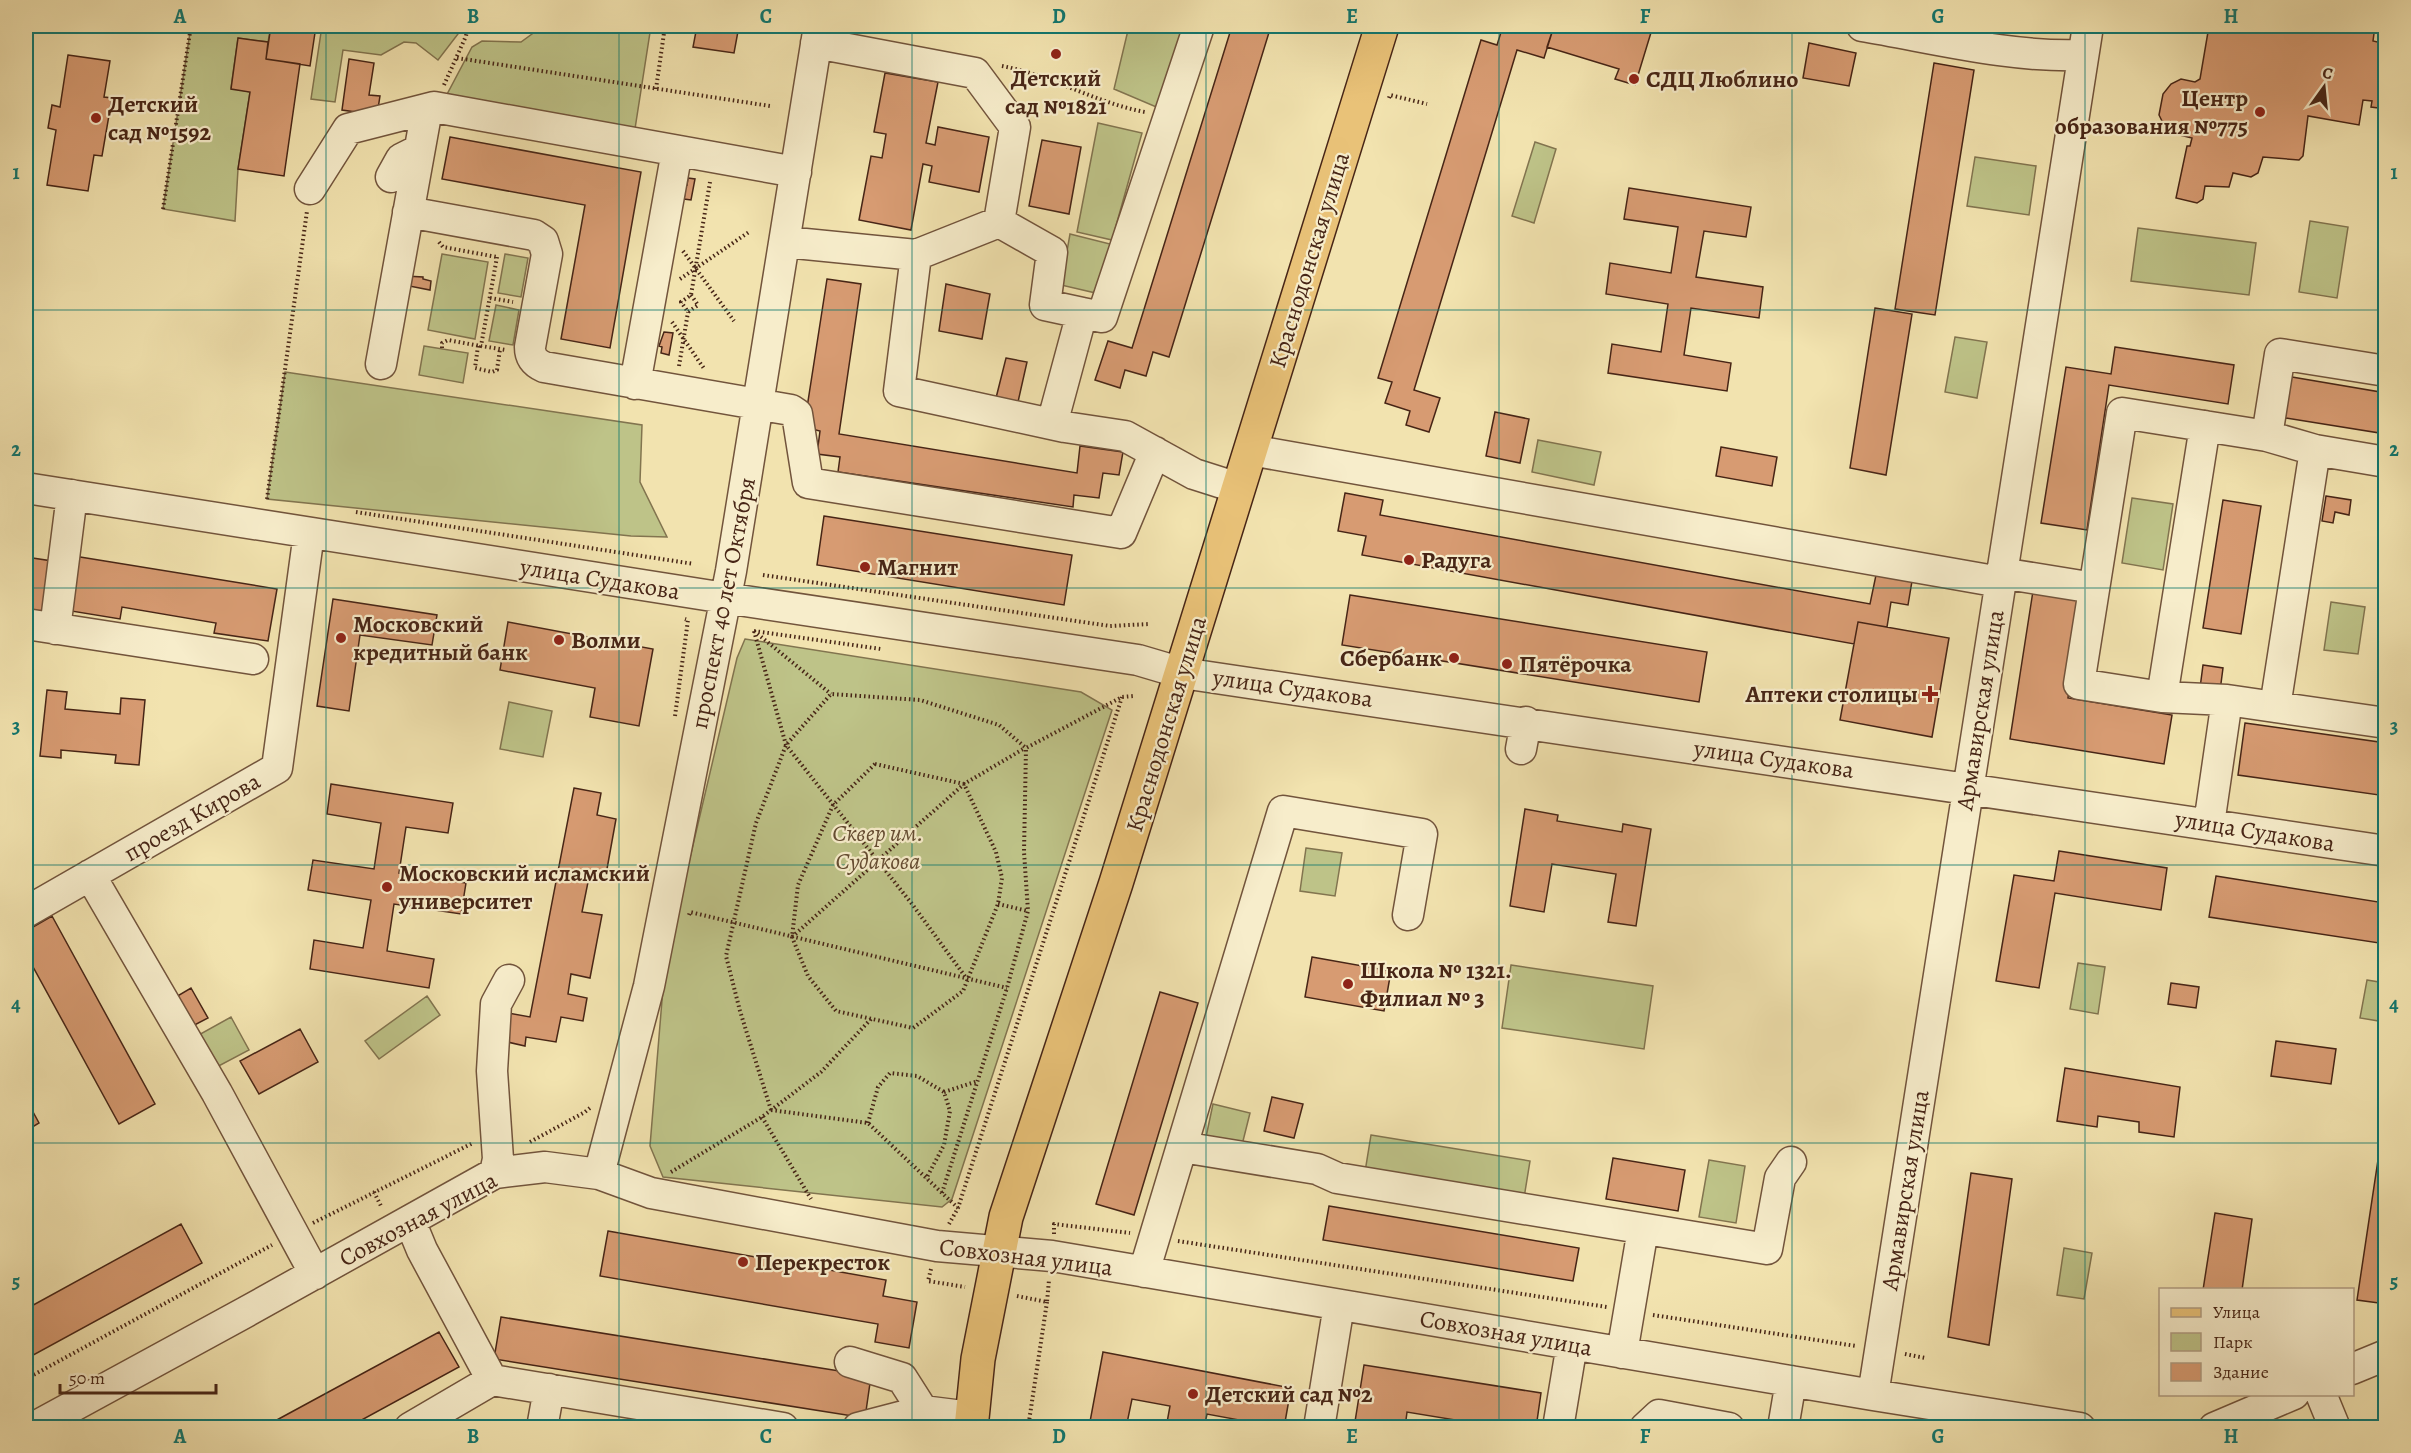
<svg xmlns="http://www.w3.org/2000/svg" width="2411" height="1453" font-family="Alegreya,serif">
	<style>
		.green { fill: #bec388; stroke: #82744f; stroke-width: 1.5 }
		.building { fill: #d79b72; stroke: #472516; stroke-width: 1.5 }
		.lines { fill: none; stroke-linecap: round; stroke-linejoin: round }
		.minor-casing { stroke: #72543c; stroke-width: 33 }
		.major-casing { stroke: #472516; stroke-width: 36 }
		.path { stroke: #472516; stroke-width: 4; stroke-dasharray: 1.5 3; stroke-linecap: butt }
		.minor { stroke: #f7edcb; stroke-width: 30 }
		.major { stroke: #e9c278; stroke-width: 33 }
		.grid { fill: none; stroke: #0f766e; stroke-width: 1.5; stroke-opacity: 0.55 }
		.poi-dot { fill: #8f2418; stroke: #f7edcb; stroke-width: 2 }
		.labels { text-anchor: middle; dominant-baseline: central; stroke-width: 4.5; stroke-linejoin: round; paint-order: stroke }
		.poi-label { font-size: 24px; font-weight: bold; fill: #472516; stroke: #f7edcb; text-anchor: start }
		.street-label { font-size: 24px; fill: #472516; stroke: #f7edcb }
		.park-label { font-size: 24px; font-style: italic; fill: #654c32; stroke: #f7edcb }
		.neatline { fill: none; stroke: #0f766e; stroke-width: 2 }
		.grid-label { font-size: 20px; text-anchor: middle; font-weight: bold; fill: #0f766e }
	</style>
	<rect width="100%" height="100%" fill="#f2e3af"/>
	<filter id="stains"><feTurbulence type="fractalNoise" baseFrequency=".00333" numOctaves="4"/><feColorMatrix values="0 0 0 0 .2 0 0 0 0 .09 0 0 0 0 .02 0 0 0 .5 -.17"/></filter>
	<radialGradient id="worn" r=".72"><stop offset=".6" stop-color="#630" stop-opacity="0"/><stop offset="1" stop-color="#630" stop-opacity=".3"/></radialGradient>
	<path class="green" d="M 191,26 L 271,26 L 268,42 L 238,38 L 231,88 L 250,92 L 238,169 L 235,221 L 163,209 Z
		M 322,26 L 459,26 L 458,34 L 438,60 L 416,43 L 404,42 L 381,55 L 343,50 L 335,102 L 311,99 Z
		M 543,26 L 651,26 L 634,135 L 444,100 L 472,47 L 482,41 L 521,42 Z
		M 1129,26 L 1188,26 L 1161,109 L 1114,89 Z
		M 1098,123 L 1142,133 L 1112,240 L 1077,232 Z
		M 1535,142 L 1556,149 L 1534,223 L 1512,216 Z
		M 1975,157 L 2036,166 L 2029,215 L 1967,206 Z
		M 2310,221 L 2348,227 L 2337,298 L 2299,292 Z
		M 2138,228 L 2256,243 L 2249,295 L 2131,281 Z
		M 1070,234 L 1114,245 L 1100,294 L 1061,285 Z
		M 442,254 L 488,262 L 475,339 L 428,330 Z
		M 505,254 L 528,258 L 521,297 L 498,293 Z
		M 496,305 L 519,310 L 513,345 L 489,341 Z
		M 1955,337 L 1987,342 L 1977,398 L 1945,392 Z
		M 424,346 L 468,353 L 463,383 L 419,375 Z
		M 285,372 L 642,425 L 640,482 L 667,537 L 631,536 L 267,499 Z
		M 1538,440 L 1601,452 L 1594,485 L 1532,472 Z
		M 2132,498 L 2173,504 L 2163,570 L 2122,563 Z
		M 2331,602 L 2365,607 L 2358,654 L 2324,650 Z
		M 745,639 L 1081,692 L 1112,710 L 952,1199 L 942,1207 L 663,1177 L 650,1146 L 665,964 L 737,658 Z
		M 509,702 L 552,711 L 543,757 L 500,749 Z
		M 1306,848 L 1342,853 L 1335,896 L 1300,891 Z
		M 2078,963 L 2105,967 L 2098,1014 L 2070,1009 Z
		M 1511,965 L 1653,986 L 1644,1049 L 1502,1028 Z
		M 2367,980 L 2385,983 L 2385,1022 L 2360,1018 Z
		M 427,996 L 440,1015 L 379,1059 L 365,1041 Z
		M 231,1017 L 249,1050 L 213,1069 L 195,1037 Z
		M 1213,1104 L 1250,1113 L 1242,1145 L 1206,1137 Z
		M 1371,1135 L 1530,1161 L 1524,1198 L 1365,1172 Z
		M 1709,1160 L 1745,1166 L 1736,1223 L 1699,1217 Z
		M 2064,1248 L 2092,1253 L 2084,1299 L 2057,1295 Z"/>
	<path class="building" d="M 271,26 L 316,26 L 310,66 L 266,59 Z
		M 697,26 L 739,26 L 734,53 L 693,47 Z
		M 1232,26 L 1271,26 L 1169,357 L 1153,352 L 1146,376 L 1125,370 L 1120,388 L 1095,380 L 1108,341 L 1132,348 Z
		M 1503,26 L 1554,26 L 1544,58 L 1517,50 L 1414,390 L 1440,398 L 1429,432 L 1406,425 L 1410,411 L 1385,403 L 1392,382 L 1378,378 L 1481,40 L 1497,45 Z
		M 1554,26 L 1653,26 L 1635,85 L 1615,79 L 1619,69 L 1547,47 Z
		M 2209,26 L 2375,26 L 2373,41 L 2386,44 L 2386,109 L 2371,107 L 2372,101 L 2363,100 L 2359,125 L 2308,116 L 2303,156 L 2299,160 L 2263,157 L 2258,173 L 2251,177 L 2233,173 L 2229,187 L 2205,186 L 2203,199 L 2197,203 L 2176,198 L 2187,146 L 2190,146 L 2192,138 L 2172,133 L 2164,125 L 2159,115 L 2163,94 L 2171,84 L 2181,79 L 2195,82 L 2200,79 Z
		M 238,38 L 268,42 L 266,59 L 300,64 L 284,176 L 238,169 L 250,92 L 231,89 Z
		M 1809,43 L 1856,53 L 1849,86 L 1803,78 Z
		M 68,55 L 110,61 L 104,97 L 112,98 L 102,156 L 94,155 L 88,191 L 47,185 L 56,130 L 48,128 L 52,105 L 60,107 Z
		M 349,59 L 374,63 L 369,95 L 380,96 L 377,115 L 342,110 Z
		M 1934,63 L 1974,70 L 1935,315 L 1895,309 Z
		M 885,73 L 938,82 L 926,143 L 935,145 L 938,127 L 989,137 L 979,192 L 929,182 L 932,166 L 923,164 L 911,230 L 859,220 L 871,156 L 882,158 L 886,134 L 874,132 Z
		M 450,137 L 641,172 L 610,348 L 561,339 L 585,205 L 442,179 Z
		M 1042,140 L 1081,147 L 1069,214 L 1029,206 Z
		M 688,178 L 695,179 L 691,200 L 684,199 L 685,193 L 682,193 L 683,184 L 687,185 Z
		M 1629,188 L 1751,207 L 1746,237 L 1704,231 L 1696,277 L 1763,287 L 1759,318 L 1691,308 L 1684,355 L 1731,363 L 1727,391 L 1608,373 L 1612,344 L 1661,352 L 1668,304 L 1606,294 L 1610,263 L 1671,273 L 1678,227 L 1624,219 Z
		M 405,276 L 423,277 L 423,279 L 431,281 L 430,290 L 404,285 Z
		M 827,279 L 861,284 L 839,434 L 1077,473 L 1080,446 L 1123,452 L 1119,475 L 1103,473 L 1099,498 L 1074,495 L 1073,507 L 838,472 L 840,457 L 817,454 L 820,431 L 804,427 Z
		M 946,284 L 990,294 L 982,339 L 939,331 Z
		M 1875,308 L 1912,314 L 1886,475 L 1850,468 Z
		M 664,332 L 673,333 L 669,355 L 661,353 L 662,347 L 659,346 Z
		M 2115,347 L 2234,365 L 2228,404 L 2109,385 L 2087,530 L 2041,523 L 2066,367 L 2111,374 Z
		M 1006,358 L 1027,362 L 1018,402 L 996,398 Z
		M 2286,376 L 2386,393 L 2386,434 L 2279,417 Z
		M 1495,412 L 1529,419 L 1520,463 L 1486,456 Z
		M 1721,447 L 1777,457 L 1772,486 L 1716,476 Z
		M 1345,493 L 1383,500 L 1380,515 L 1870,604 L 1876,575 L 1912,581 L 1908,605 L 1891,602 L 1887,627 L 1858,622 L 1854,644 L 1362,555 L 1366,536 L 1338,531 Z
		M 2326,496 L 2351,500 L 2349,515 L 2335,512 L 2333,523 L 2322,521 Z
		M 2223,500 L 2261,506 L 2241,634 L 2203,628 Z
		M 824,516 L 1072,555 L 1064,605 L 817,565 Z
		M 74,556 L 277,589 L 268,641 L 214,633 L 216,623 L 122,607 L 120,619 L 65,610 Z
		M 26,557 L 52,561 L 43,615 L 26,612 Z
		M 2033,591 L 2083,599 L 2068,698 L 2172,715 L 2164,764 L 2010,739 Z
		M 1350,595 L 1707,652 L 1699,702 L 1342,645 Z
		M 333,599 L 437,615 L 432,645 L 360,635 L 349,711 L 317,706 Z
		M 508,622 L 653,649 L 639,726 L 590,717 L 595,688 L 500,670 Z
		M 1858,622 L 1949,638 L 1932,737 L 1840,720 Z
		M 2203,665 L 2223,668 L 2220,691 L 2200,688 Z
		M 47,690 L 67,692 L 65,709 L 120,714 L 121,698 L 145,700 L 139,765 L 115,763 L 116,755 L 61,750 L 61,758 L 40,756 Z
		M 2245,723 L 2386,743 L 2386,796 L 2238,775 Z
		M 331,784 L 453,803 L 448,833 L 406,827 L 399,873 L 466,883 L 461,914 L 394,904 L 387,951 L 434,959 L 429,988 L 310,969 L 314,940 L 363,948 L 371,900 L 308,890 L 313,860 L 374,869 L 381,823 L 327,814 Z
		M 574,788 L 601,793 L 597,815 L 616,819 L 605,880 L 589,877 L 582,912 L 602,915 L 590,978 L 571,974 L 568,994 L 587,998 L 583,1021 L 561,1017 L 556,1042 L 526,1037 L 525,1046 L 503,1041 L 508,1013 L 530,1017 Z
		M 1525,809 L 1558,815 L 1557,821 L 1622,832 L 1623,824 L 1651,829 L 1636,926 L 1608,922 L 1616,874 L 1552,864 L 1544,912 L 1510,906 Z
		M 2059,851 L 2167,868 L 2161,910 L 2055,893 L 2039,988 L 1996,981 L 2014,875 L 2054,881 Z
		M 2216,876 L 2385,903 L 2379,943 L 2209,917 Z
		M 52,916 L 155,1104 L 119,1124 L 26,954 L 26,931 Z
		M 1312,957 L 1391,971 L 1384,1011 L 1305,997 Z
		M 2171,983 L 2199,987 L 2196,1008 L 2168,1004 Z
		M 191,988 L 208,1018 L 185,1030 L 169,1001 Z
		M 1160,992 L 1198,1003 L 1134,1215 L 1096,1204 Z
		M 300,1029 L 318,1062 L 259,1094 L 240,1061 Z
		M 2276,1041 L 2336,1049 L 2331,1084 L 2271,1076 Z
		M 2065,1068 L 2180,1087 L 2174,1137 L 2139,1132 L 2139,1122 L 2098,1116 L 2097,1127 L 2057,1121 Z
		M 1272,1097 L 1303,1104 L 1294,1138 L 1264,1131 Z
		M 26,1099 L 39,1123 L 26,1131 Z
		M 2381,1140 L 2386,1141 L 2386,1304 L 2357,1300 Z
		M 1613,1158 L 1685,1170 L 1678,1211 L 1606,1199 Z
		M 1971,1173 L 2012,1179 L 1989,1345 L 1948,1337 Z
		M 1329,1206 L 1579,1248 L 1573,1281 L 1323,1240 Z
		M 2215,1213 L 2252,1219 L 2242,1290 L 2203,1290 Z
		M 181,1224 L 202,1263 L 26,1359 L 26,1309 Z
		M 608,1231 L 886,1280 L 883,1296 L 917,1302 L 909,1348 L 875,1342 L 878,1324 L 600,1276 Z
		M 501,1317 L 871,1376 L 865,1418 L 494,1359 Z
		M 439,1332 L 459,1367 L 347,1428 L 262,1428 Z
		M 1103,1352 L 1291,1388 L 1284,1428 L 1244,1428 L 1245,1421 L 1207,1414 L 1204,1428 L 1166,1428 L 1170,1406 L 1132,1399 L 1126,1428 L 1089,1427 Z
		M 1364,1365 L 1541,1393 L 1536,1428 L 1504,1428 L 1407,1412 L 1405,1428 L 1354,1428 Z"/>
	<g class="lines">
		<g class="minor-casing">
			<path id="minor" d="M 1862,26 C 1934,38 2010,58 2083,55
				M 816,43 L 975,73 L 1015,127 L 999,222 L 916,255
				M 391,177 L 401,159 L 419,150
				M 310,189 L 348,129 L 434,107 L 796,172
				M 408,212 L 534,235 L 543,241 L 547,254 L 530,347 C 530,358 535,363 544,367 L 791,410 L 797,414 L 808,483 L 1121,533 L 1155,452
				M 999,222 L 1052,252 L 1045,305 L 1082,313 L 1052,424
				M 785,242 L 916,255 L 899,391 L 1065,427 L 1125,436 L 1194,474 L 1238,488
				M 1082,313 L 1102,317 L 1199,26
				M 381,364 L 427,109
				M 635,384 L 677,151
				M 1250,450 L 2000,582
				M 2315,450 L 2386,462
				M 26,488 L 725,598 L 1138,660 L 1182,673 L 2386,851
				M 2001,573 L 2094,588
				M 26,624 L 253,659
				M 55,629 L 72,495
				M 2162,697 L 2205,426
				M 2227,700 L 2162,697 L 2079,684 L 2122,413 L 2267,436
				M 2275,707 L 2386,723
				M 1521,749 L 1526,722
				M 2209,824 L 2227,700 L 2275,707 L 2315,450 L 2267,436 L 2280,354 L 2386,371
				M 90,875 L 217,1093 L 315,1274
				M 26,912 L 277,768 L 309,533
				M 1182,1147 L 1317,1169 L 1337,1178 L 1767,1249 L 1780,1178 L 1791,1162
				M 495,1173 L 498,1159 L 492,1071 L 496,1004 L 509,980
				M 599,1174 L 649,986 L 731,571 L 819,26
				M 410,1221 L 422,1250 L 492,1380 L 783,1428
				M 1144,1272 L 1283,811 L 1422,834 L 1408,915
				M 1622,1353 L 1643,1229
				M 850,1362 L 902,1378 L 923,1411 L 971,1417
				M 2352,1369 L 2386,1355
				M 2321,1394 L 2335,1428
				M 1873,1395 L 2088,26
				M 33,1428 L 244,1313 L 495,1173 L 545,1167 L 599,1174 L 651,1193 L 937,1246 L 1052,1256 L 1873,1395 L 2080,1428
				M 410,1428 L 492,1380
				M 542,1428 L 549,1389
				M 858,1428 L 923,1411
				M 1319,1428 L 1339,1305
				M 1558,1428 L 1572,1344
				M 1645,1428 L 1659,1415 L 1729,1428
				M 1783,1428 L 1791,1381
				M 2214,1428 L 2294,1394"/>
		</g>
		<g class="major-casing">
			<path id="major" d="M 971,1428 L 978,1359 L 1006,1217 L 1116,883 L 1382,26"/>
		</g>
		<path class="path" d="M 457,58 L 770,106
			M 1002,66 C 1051,75 1096,103 1145,112
			M 444,85 L 466,36 L 468,26
			M 656,89 L 665,26
			M 1389,98 L 1390,95 L 1427,104
			M 163,209 L 191,26
			M 439,242 L 443,247 L 497,257
			M 683,251 L 734,321
			M 497,257 L 481,346 L 506,350
			M 680,279 L 749,232
			M 691,295 L 698,305 L 688,312 L 681,302 L 691,295 L 710,182
			M 490,298 L 513,302
			M 672,322 L 705,370
			M 478,346 L 475,368 L 492,372 L 497,370 L 500,349
			M 442,348 L 442,343 L 448,340 L 480,346
			M 679,366 L 688,312
			M 267,499 L 307,211
			M 356,512 L 694,564
			M 763,575 L 1110,626 L 1150,624
			M 754,631 L 786,745 L 912,904 L 967,979
			M 754,631 L 881,649
			M 754,631 L 831,694
			M 675,716 L 688,620 L 685,619
			M 875,764 L 964,784 L 996,852 L 1002,878 L 998,904 L 963,991 L 913,1028 L 836,1011 L 808,976 L 792,937 L 798,885 L 833,805 Z
			M 998,904 L 1028,911
			M 689,915 L 690,912 L 1007,988
			M 792,937 L 964,784 L 1025,748
			M 944,1092 L 978,1081
			M 771,1110 L 740,1011 L 726,956 L 756,823 L 786,745 L 831,694 L 920,700 L 999,725 L 1026,748 L 1122,697 L 1133,696
			M 771,1110 L 868,1123 L 958,1208
			M 762,1117 L 811,1199
			M 868,1123 L 878,1087 L 890,1073 L 917,1076 L 944,1092 L 950,1111 L 944,1145 L 926,1179
			M 530,1142 L 585,1112 L 591,1107
			M 671,1172 L 762,1117 L 821,1072 L 871,1019
			M 374,1192 L 382,1208
			M 942,1193 L 1007,988 L 1028,911 L 1024,852 L 1026,748
			M 313,1223 L 473,1143
			M 949,1224 L 958,1208 L 1122,697
			M 1054,1234 L 1054,1224 L 1130,1233
			M 1178,1241 L 1607,1307
			M 931,1269 L 928,1281 L 965,1287
			M 1017,1296 L 1047,1302 L 1049,1280
			M 1653,1315 L 1856,1346
			M 1905,1354 L 1925,1358
			M 26,1379 L 272,1245
			M 1028,1428 L 1047,1302"/>
		<use href="#minor" class="minor"/>
		<use href="#major" class="major"/>
	</g>
	<path class="grid" d="M 326,26 L 326,1428M 619,26 L 619,1428M 912,26 L 912,1428M 1206,26 L 1206,1428M 1499,26 L 1499,1428M 1792,26 L 1792,1428M 2085,26 L 2085,1428M 26,310 L 2386,310M 26,588 L 2386,588M 26,865 L 2386,865M 26,1143 L 2386,1143"/>
	<g class="poi-dot">
		<circle cx="1056" cy="54" r="6"/>
		<circle cx="1634" cy="79" r="6"/>
		<circle cx="2260" cy="112" r="6"/>
		<circle cx="96" cy="118" r="6"/>
		<circle cx="1409" cy="560" r="6"/>
		<circle cx="865" cy="567" r="6"/>
		<circle cx="341" cy="638" r="6"/>
		<circle cx="559" cy="640" r="6"/>
		<circle cx="1454" cy="658" r="6"/>
		<circle cx="1507" cy="664" r="6"/>
		<path d="M1927 685h6v6h6v6h-6v6h-6v-6h-6v-6h6z"/>
		<circle cx="387" cy="887" r="6"/>
		<circle cx="1348" cy="984" r="6"/>
		<circle cx="743" cy="1262" r="6"/>
		<circle cx="1193" cy="1394" r="6"/>
	</g>
	<g class="labels">
		<g class="poi-label">
			<text x="1056" y="78" text-anchor="middle">Детский<tspan x="1056" dy="28">сад №1821</tspan></text>
			<text x="1646" y="79">СДЦ Люблино</text>
			<text x="2248" y="98" text-anchor="end">Центр<tspan x="2248" dy="28">образования №775</tspan></text>
			<text x="108" y="104">Детский<tspan x="108" dy="28">сад №1592</tspan></text>
			<text x="1421" y="560">Радуга</text>
			<text x="877" y="567">Магнит</text>
			<text x="353" y="624">Московский<tspan x="353" dy="28">кредитный банк</tspan></text>
			<text x="571" y="640">Волми</text>
			<text x="1442" y="658" text-anchor="end">Сбербанк</text>
			<text x="1519" y="664">Пятёрочка</text>
			<text x="1918" y="694" text-anchor="end">Аптеки столицы</text>
			<text x="399" y="873">Московский исламский<tspan x="399" dy="28">университет</tspan></text>
			<text x="1360" y="970">Школа № 1321.<tspan x="1360" dy="28">Филиал № 3</tspan></text>
			<text x="755" y="1262">Перекресток</text>
			<text x="1205" y="1394">Детский сад №2</text>
		</g>
		<g class="street-label">
			<text transform="translate(1309 260) rotate(-73)">Краснодонская улица</text>
			<text transform="translate(600 579) rotate(9)">улица Судакова</text>
			<text transform="translate(723 603) rotate(-79)">проспект 40 лет Октября</text>
			<text transform="translate(1293 688) rotate(8)">улица Судакова</text>
			<text transform="translate(1980 710) rotate(-81)">Армавирская улица</text>
			<text transform="translate(1166 724) rotate(-73)">Краснодонская улица</text>
			<text transform="translate(1774 759) rotate(8)">улица Судакова</text>
			<text transform="translate(192 817) rotate(-30)">проезд Кирова</text>
			<text transform="translate(2255 831) rotate(9)">улица Судакова</text>
			<text transform="translate(1905 1190) rotate(-81)">Армавирская улица</text>
			<text transform="translate(418 1219) rotate(-28)">Совхозная улица</text>
			<text transform="translate(1026 1257) rotate(7)">Совхозная улица</text>
			<text transform="translate(1506 1333) rotate(10)">Совхозная улица</text>
		</g>
		<g class="park-label">
			<text x="878" y="833">Сквер им.<tspan x="878" dy="28">Судакова</tspan></text>
		</g>
	</g>
	<rect width="2411" height="1453" fill="none" stroke="#f2e3af" stroke-width="66"/>
	<rect x="2159" y="1288" width="195" height="108" fill="#f7edcb" stroke="#b19d83" stroke-width="1.5"/>
	<rect x="2171" y="1308" width="30" height="9" fill="#e9c278" stroke="#b19d83" stroke-width="1.5"/>
	<text x="2213" y="1318" font-size="18" fill="#472516">Улица</text>
	<rect x="2171" y="1333" width="30" height="18" fill="#bec388" stroke="#b19d83" stroke-width="1.5"/>
	<text x="2213" y="1348" font-size="18" fill="#472516">Парк</text>
	<rect x="2171" y="1363" width="30" height="18" fill="#d79b72" stroke="#b19d83" stroke-width="1.5"/>
	<text x="2213" y="1378" font-size="18" fill="#472516">Здание</text>
	<g transform="translate(2324 87) rotate(15)" stroke="#f7edcb" stroke-width="4.5" paint-order="stroke">
	<path d="M0-4.5L10 22L0 15L-10 22Z" fill="#472516"/>
	<text y="-9" font-size="16" font-weight="bold" text-anchor="middle" fill="#472516">С</text>
	</g>
	<path d="M60 1384v9h156v-9" fill="none" stroke="#472516" stroke-width="3"/>
	<text x="69" y="1384" font-size="18" fill="#472516" stroke="#f7edcb" stroke-width="4.5" paint-order="stroke">50 m</text>
	<rect x="33" y="33" width="2345" height="1387" class="neatline"/>
	<g class="grid-label">
		<text x="180" y="23">A</text>
		<text x="473" y="23">B</text>
		<text x="766" y="23">C</text>
		<text x="1059" y="23">D</text>
		<text x="1352" y="23">E</text>
		<text x="1645" y="23">F</text>
		<text x="1938" y="23">G</text>
		<text x="2231" y="23">H</text>
		<text x="16" y="179">1</text>
		<text x="2394" y="179">1</text>
		<text x="16" y="456">2</text>
		<text x="2394" y="456">2</text>
		<text x="16" y="733">3</text>
		<text x="2394" y="733">3</text>
		<text x="16" y="1011">4</text>
		<text x="2394" y="1011">4</text>
		<text x="16" y="1288">5</text>
		<text x="2394" y="1288">5</text>
		<text x="180" y="1443">A</text>
		<text x="473" y="1443">B</text>
		<text x="766" y="1443">C</text>
		<text x="1059" y="1443">D</text>
		<text x="1352" y="1443">E</text>
		<text x="1645" y="1443">F</text>
		<text x="1938" y="1443">G</text>
		<text x="2231" y="1443">H</text>
	</g>
	<rect width="100%" height="100%" filter="url(#stains)"/>
	<rect width="100%" height="100%" fill="url(#worn)"/>
</svg>
